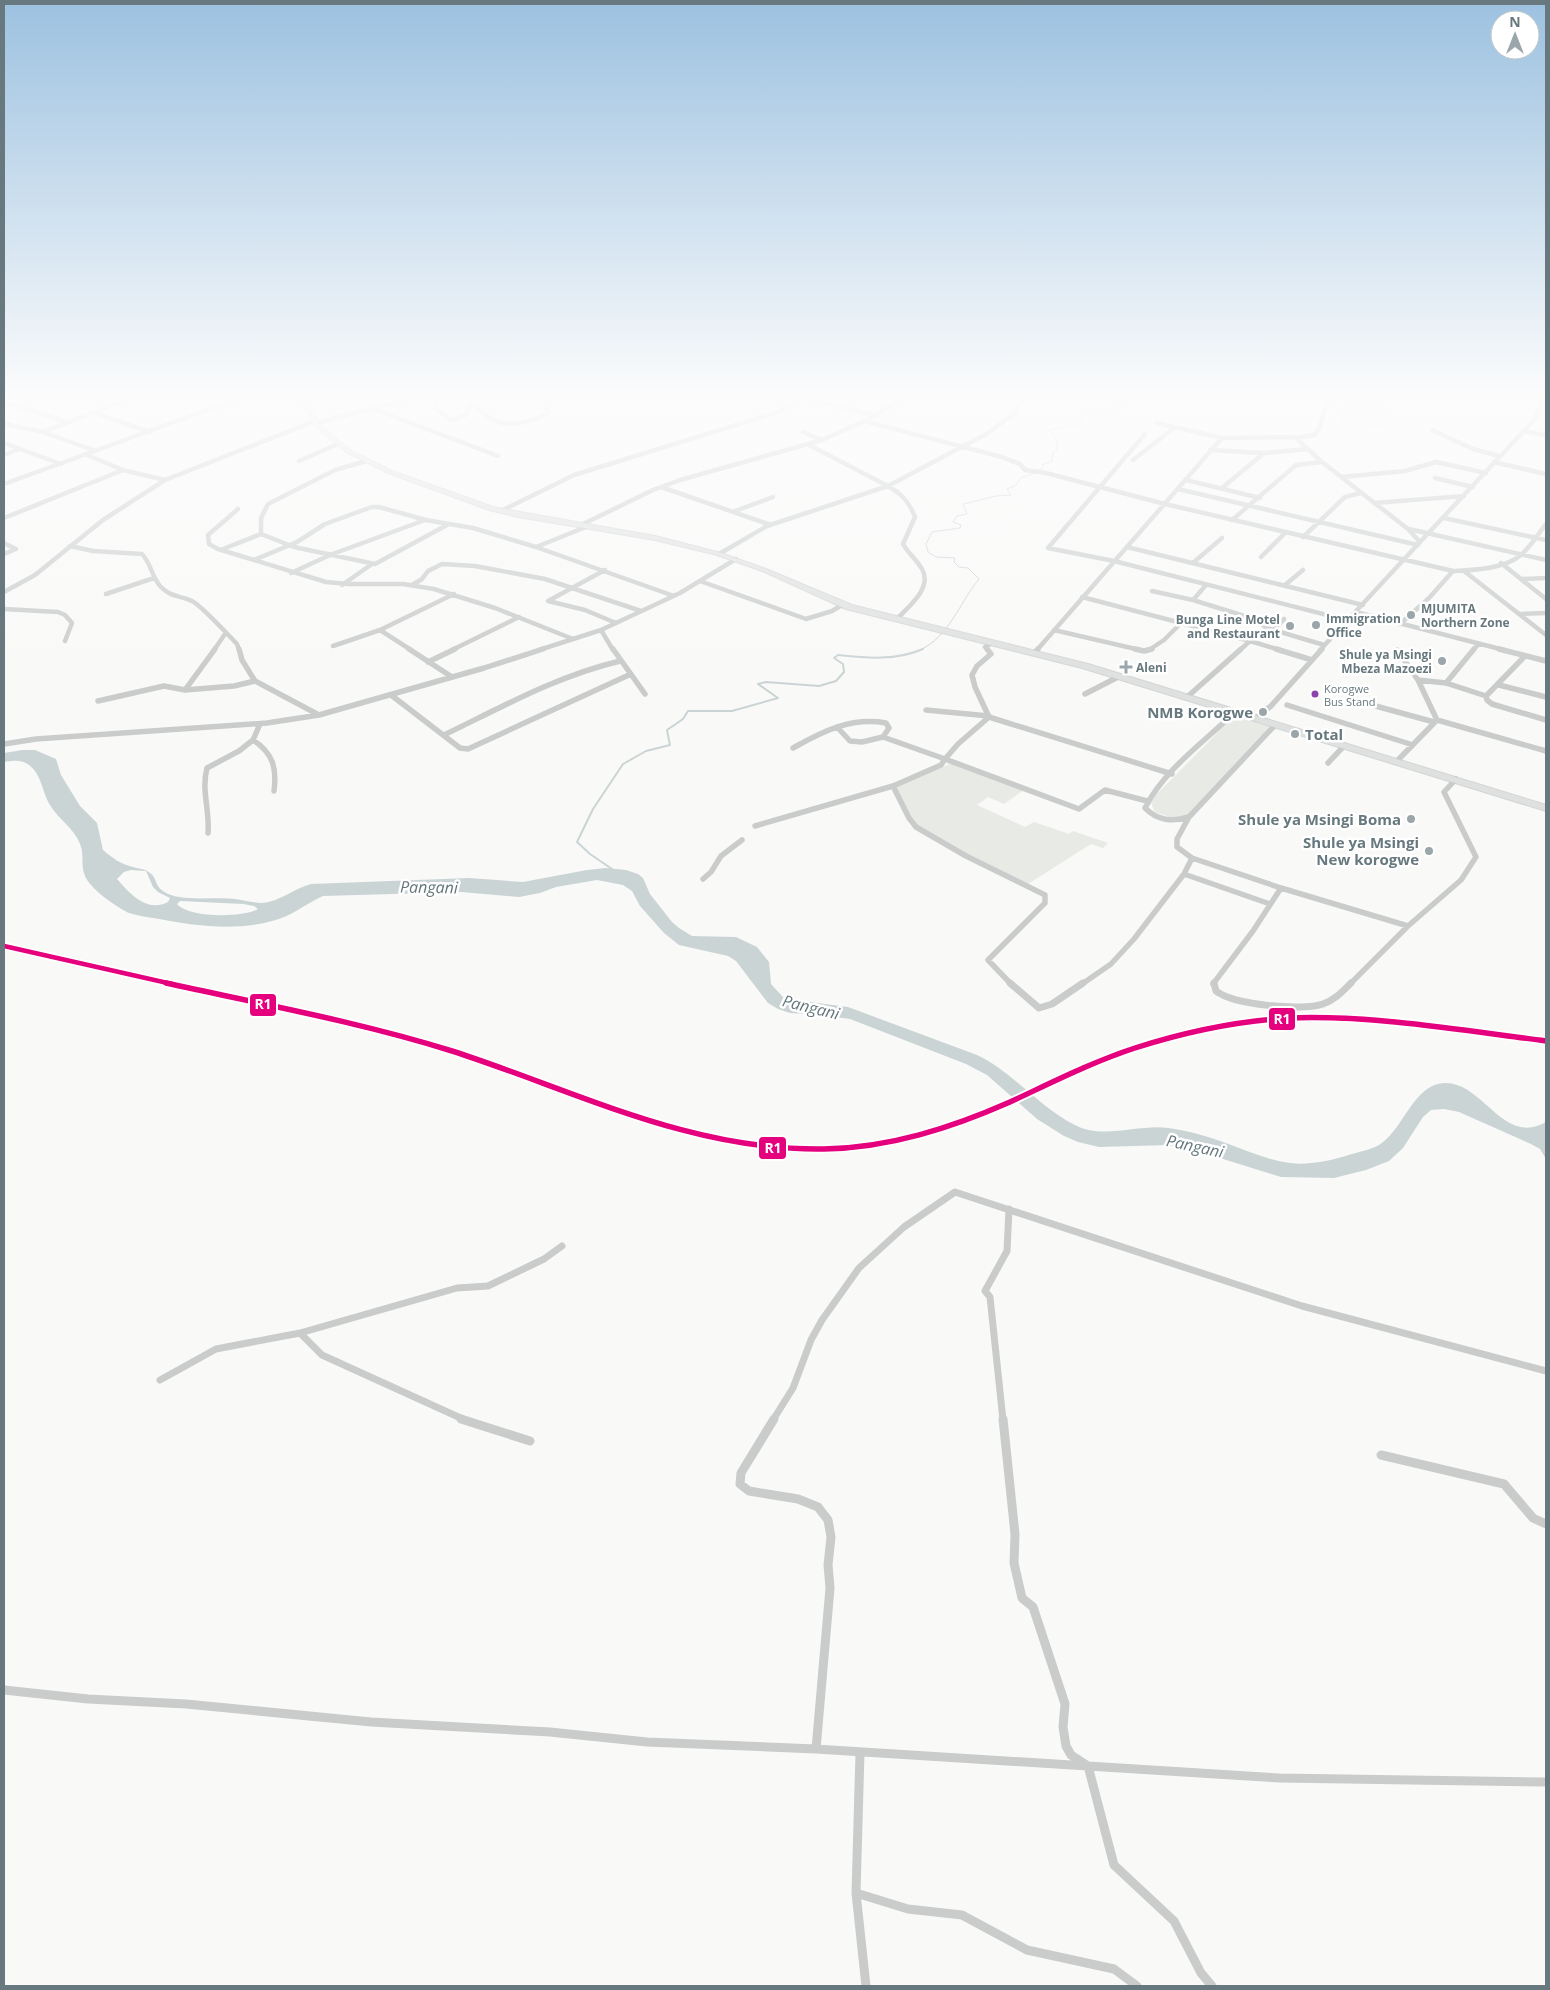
<svg xmlns="http://www.w3.org/2000/svg" width="1550" height="1990" font-family="'Open Sans',sans-serif">
	<style>
		.green { fill: #e8eae6 }
		.water { fill: #cbd4d5; fill-rule: evenodd }
		.lines { fill: none; stroke-linecap: round; stroke-linejoin: round }
		.stream-far1 { stroke: #cbd4d5; stroke-width: 1 }
		.stream { stroke: #cbd4d5; stroke-width: 2 }
		.highway-casing { stroke: #d4d5d5; stroke-width: 2 }
		.minor-far3 { stroke: #cacccc; stroke-width: 4.5 }
		.minor-far2 { stroke: #cacccc; stroke-width: 5.5 }
		.minor-far1 { stroke: #cacccc; stroke-width: 7 }
		.minor { stroke: #cacccc; stroke-width: 9 }
		.highway { fill: #dfe0e0; fill-rule: evenodd }
		.rail-1-far1-casing { stroke: #fff; stroke-width: 8 }
		.rail-1-casing { stroke: #fff; stroke-width: 9 }
		.rail-1-far1 { stroke: #e5007d; stroke-width: 4.5 }
		.rail-1 { stroke: #e5007d; stroke-width: 5.5 }
		.poi-dot { fill: #9aa6a9; stroke: #fff; stroke-width: 2 }
		.bus-dot { fill: #8e44ad; stroke: #fff; stroke-width: 2 }
		.labels { text-anchor: middle; dominant-baseline: central; stroke-width: 5; stroke-linejoin: round; paint-order: stroke }
		.far-bus-label { font-size: 11px; fill: #67797f; stroke: #fff; text-anchor: start }
		.far-poi-label { font-size: 12px; font-weight: bold; fill: #67797f; stroke: #fff; text-anchor: start }
		.poi-label { font-size: 15px; font-weight: bold; fill: #67797f; stroke: #fff; text-anchor: end }
		.water-label { font-size: 16px; font-style: italic; fill: #627679; stroke: #fff }
		.line-badge { stroke: #fff; stroke-width: 2 }
		.badge-label { font-size: 14px; text-anchor: middle; font-weight: bold; fill: #fff }
	</style>
	<rect width="100%" height="100%" fill="#f9f9f8"/>
	<path class="green" d="M 1345,403 L 1387,407 L 1384,427 L 1341,423 Z
		M 1234,716 L 1271,727 L 1187,816 L 1170,817 L 1155,812 L 1150,801 Z
		M 952,763 L 1024,790 L 1004,804 L 988,797 L 977,805 L 1025,827 L 1034,822 L 1069,834 L 1073,831 L 1108,843 L 1103,848 L 1091,844 L 1028,884 L 968,855 L 918,826 L 911,817 L 896,786 Z"/>
	<path class="water" d="M 22,750 L 35,750 L 56,759 L 61,775 L 80,806 L 97,823 L 103,850 C 112,858 121,864 133,867 C 137,869 143,868 147,871 C 158,877 154,885 163,891 C 179,903 215,896 235,899 C 243,900 253,903 262,903 C 279,902 295,888 311,884 L 469,878 L 523,882 L 587,870 L 606,868 L 626,870 L 638,874 L 643,878 L 650,894 L 672,922 L 679,928 L 692,936 L 736,937 L 757,947 L 769,962 L 771,984 L 783,997 L 795,1000 L 848,1007 L 977,1055 C 1013,1072 1039,1107 1075,1125 C 1103,1140 1138,1124 1168,1128 C 1186,1130 1206,1136 1223,1142 C 1252,1152 1280,1167 1311,1163 C 1325,1162 1339,1158 1352,1154 C 1362,1151 1375,1149 1383,1142 C 1404,1126 1415,1084 1444,1083 C 1483,1081 1503,1147 1546,1122 L 1546,1159 L 1540,1149 L 1531,1144 L 1459,1112 L 1444,1109 L 1431,1110 L 1423,1117 L 1403,1148 L 1389,1161 L 1366,1170 L 1334,1178 L 1281,1177 L 1191,1149 L 1169,1145 L 1099,1147 L 1078,1142 L 1064,1136 L 1037,1119 L 987,1075 L 966,1064 L 850,1019 L 812,1014 L 790,1013 L 778,1009 L 768,1003 L 736,961 L 728,956 L 679,945 L 664,933 L 640,906 L 632,891 L 623,885 L 597,880 L 556,887 L 540,893 L 519,897 L 461,892 L 323,896 C 305,904 291,917 272,921 C 235,931 196,926 159,919 C 149,917 138,916 129,913 C 120,909 98,894 92,886 C 77,870 86,859 80,844 C 74,828 58,819 50,805 C 42,792 42,775 29,765 C 21,759 13,761 4,762 L 4,753 ZM 131,870 L 146,871 L 153,887 L 158,892 L 170,898 L 168,902 C 147,913 130,894 117,879 L 124,872 ZM 180,901 L 243,904 L 254,906 L 258,909 C 243,918 189,918 177,904 Z"/>
	<g class="lines">
		<path class="stream-far1" d="M 1039,470 L 1043,468 L 1042,465 L 1052,461 L 1053,453 L 1057,450 L 1057,441 L 1050,430 L 1064,426 L 1082,425 L 1080,421 C 1092,408 1108,409 1124,407 L 1123,402 L 1137,394
			M 920,650 C 949,637 960,602 979,579 L 968,568 L 959,567 L 954,562 L 955,558 L 936,557 L 928,552 L 926,544 L 932,532 L 960,528 L 961,525 L 953,522 L 957,516 L 967,514 L 963,504 L 996,496 L 1011,495 L 1007,489 L 1016,485 L 1021,478 L 1035,473"/>
		<path class="stream" d="M 612,869 L 590,854 L 577,842 L 593,809 L 623,764 L 646,751 L 670,745 L 667,730 L 683,719 L 688,711 L 732,711 L 778,698 L 758,684 L 766,682 L 819,686 L 836,681 L 844,672 L 843,664 L 834,658 L 838,655 C 867,658 895,661 923,649"/>
		<g class="highway-casing">
			<path id="highway" d="M 296,394 L 302,394 L 319,424 L 350,450 L 392,471 L 493,507 L 655,536 L 721,553 L 766,569 L 852,605 L 1088,664 L 1546,805 L 1546,811 L 1082,668 L 846,609 L 762,571 L 717,555 L 655,540 L 518,517 L 489,510 L 388,473 L 346,452 L 315,426 Z"/>
		</g>
		<path class="minor-far3" d="M 436,394 L 437,410 L 451,420 L 464,416 L 472,405 C 479,407 482,413 488,417 C 504,429 534,423 549,412 L 545,408
			M 800,398 L 875,415
			M 4,402 L 67,422
			M 374,409 L 498,456
			M 92,412 L 150,432
			M 864,421 L 1002,457 L 1020,464 L 1025,470 L 1046,473 L 1165,504 L 1453,571 C 1474,570 1504,569 1521,555 C 1531,546 1538,534 1546,524
			M 316,423 L 429,394
			M 1157,423 L 1222,438 L 1297,437
			M 4,424 L 43,432 L 96,451
			M 1432,430 L 1473,449 L 1499,456
			M 1523,431 L 1546,435
			M 43,432 L 142,394
			M 803,432 L 822,440
			M 1145,434 L 1048,548 L 1114,561 L 1347,620
			M 4,443 L 61,464
			M 809,445 L 888,486 L 988,433 L 1014,414 L 1016,408 L 1030,394
			M 1210,450 L 1264,453 L 1307,449
			M 4,455 L 19,449
			M 87,455 L 123,470 L 165,480
			M 1133,460 L 1174,428
			M 299,461 L 338,444
			M 366,461 L 335,470 L 268,504 L 261,518 L 261,534 L 294,547 L 375,564 L 447,525
			M 1494,462 L 1546,474
			M 1341,477 L 1405,471 L 1436,462 L 1486,473
			M 1435,478 L 1473,487
			M 1186,480 L 1260,498
			M 4,484 L 251,394
			M 661,487 L 771,525
			M 1222,488 L 1264,453
			M 1178,489 L 1418,545
			M 1374,503 L 1464,496
			M 238,509 L 208,535 L 209,544 L 218,549 L 326,582 L 348,584 L 403,584 L 434,589 L 495,608 L 573,639
			M 501,511 L 574,475 L 778,412 L 805,394
			M 735,511 L 773,497
			M 4,518 L 123,470
			M 1444,518 L 1546,540
			M 1232,520 L 1296,465 L 1322,462
			M 579,526 L 653,490 L 680,480 L 822,440 L 869,419 L 908,394
			M 1409,529 L 1546,560
			M 1303,537 L 1345,497 L 1360,493
			M 1420,542 L 1535,419 L 1544,394
			M 4,543 L 16,549 L 4,554
			M 70,546 L 93,551 L 142,554 C 151,563 152,578 161,587 C 172,598 180,595 192,601 C 202,606 228,635 237,644 L 239,650
			M 536,547 L 586,527
			M 1127,547 L 1363,605
			M 223,549 L 261,534
			M 719,554 L 767,526 L 888,486 C 902,494 909,502 915,517 L 903,544 C 908,553 917,560 922,569 C 933,588 908,607 897,619
			M 1261,557 L 1285,533
			M 254,560 L 297,542 L 325,524 L 372,507 L 379,507 L 426,520 L 473,528 L 536,547 L 674,596
			M 1194,562 L 1222,538
			M 1501,563 L 1546,599
			M 605,570 L 548,601 L 585,610 L 616,623
			M 1464,571 L 1546,635
			M 291,573 L 330,555 L 425,520
			M 1522,579 L 1546,578
			M 700,581 L 806,619 L 832,611 L 842,605
			M 342,585 L 372,564
			M 412,585 L 422,579 L 428,571 L 442,564 L 475,566 L 545,579 L 641,611
			M 1206,585 L 1193,600 L 1254,619 L 1267,628 L 1324,645
			M 1285,585 L 1303,570
			M 1152,591 L 1193,600
			M 4,592 L 35,575 L 103,520 L 165,480 L 315,421
			M 106,594 L 154,578
			M 1082,597 L 1250,641 L 1240,650
			M 4,609 L 58,612 L 65,615 L 72,623 L 65,641
			M 1356,612 L 1504,650
			M 1520,614 L 1546,613
			M 1400,624 L 1429,598 L 1453,571
			M 380,630 L 411,650
			M 601,630 L 613,650
			M 1054,630 L 1140,650
			M 1274,630 L 1284,619
			M 1250,641 L 1280,650
			M 1250,641 L 1267,628
			M 333,646 L 380,630 L 454,594
			M 214,650 L 225,634
			M 452,650 L 519,617
			M 539,650 L 601,630 L 680,593 L 736,559
			M 988,650 L 985,647 L 992,643
			M 1037,650 L 1222,438
			M 1149,650 L 1164,640 L 1181,623
			M 1320,650 L 1420,542 L 1408,529 L 1322,462 L 1296,438 L 1314,435 L 1319,429 L 1330,394
			M 1473,650 L 1479,644"/>
		<path class="minor-far2" d="M 239,649 L 242,660 L 255,681 L 319,715
			M 409,649 L 452,677
			M 613,649 L 645,694
			M 987,649 L 991,654 L 977,666 L 972,675 L 975,687 L 989,717 L 958,744 L 945,759 L 1079,809 L 1105,790 L 1147,801
			M 1135,649 L 1144,651 L 1152,649
			M 1276,649 L 1312,660
			M 1499,649 L 1546,661
			M 1397,650 L 1418,680 L 1437,720 L 1546,751
			M 1034,653 L 1038,649
			M 428,662 L 455,649
			M 1418,680 L 1446,683 L 1486,696 L 1487,700 L 1492,704 L 1546,720
			M 1446,683 L 1474,649
			M 1499,685 L 1546,697
			M 185,690 L 215,649
			M 1085,694 L 1118,677
			M 391,695 L 460,748 L 468,749 L 631,674
			M 1486,696 L 1525,656
			M 1186,698 L 1241,649
			M 98,701 L 164,686 L 185,690 L 234,686 L 255,681
			M 1361,702 L 1434,722
			M 1287,705 L 1413,745
			M 926,710 L 989,716
			M 989,717 L 1172,774
			M 1255,719 L 1271,706 L 1322,649
			M 1275,725 L 1189,817 L 1177,839 L 1177,847 L 1192,858 L 1281,888 L 1408,926
			M 444,735 C 502,707 557,676 620,661
			M 253,740 C 273,753 277,768 274,791
			M 4,744 L 36,739 L 267,723 L 319,715 L 484,668 L 543,649
			M 793,748 C 823,731 851,717 886,723 L 889,728 L 883,737
			M 1396,762 L 1436,721
			M 1328,763 L 1344,746
			M 893,786 L 909,818 L 916,827 L 966,856 L 1045,895 L 1045,903 L 988,960 L 1011,984
			M 1189,817 C 1172,822 1158,821 1145,808 C 1164,770 1204,742 1234,713
			M 755,826 L 893,786 L 941,765 L 945,759 L 883,737 L 862,742 L 850,741 L 837,727
			M 208,833 C 210,811 201,790 207,768 L 239,751 L 253,740 L 260,724
			M 1184,874 L 1270,904
			M 703,879 L 711,872 L 721,856 L 742,840
			M 1082,984 L 1111,964 L 1134,939 L 1184,874 L 1192,858
			M 1213,984 L 1253,931 L 1281,888
			M 1350,984 L 1408,926 L 1461,880 L 1476,857 L 1444,792 L 1456,779"/>
		<path class="minor-far1" d="M 1010,983 L 1039,1008 L 1052,1004 L 1083,983
			M 1214,983 L 1216,991 C 1234,1005 1302,1011 1323,1004 C 1335,1000 1343,991 1351,983
			M 300,1333 L 457,1288 L 488,1286 L 544,1259 L 562,1246
			M 160,1380 L 216,1349 L 300,1333 L 322,1355 L 465,1420
			M 773,1420 L 793,1388 L 811,1340 L 822,1320 L 859,1268 L 904,1227 L 955,1192 L 1302,1306 L 1546,1371
			M 1003,1420 L 990,1297 L 985,1291 L 1007,1251 L 1009,1209"/>
		<path class="minor" d="M 461,1419 L 530,1441
			M 774,1419 L 741,1473 L 740,1484 L 749,1491 L 798,1499 L 818,1507 L 828,1520 L 831,1537 L 828,1565 L 830,1588 L 816,1749
			M 1003,1419 L 1015,1534 L 1014,1563 L 1022,1598 L 1033,1607 L 1065,1704 L 1063,1727 L 1066,1746 L 1071,1755 L 1088,1766 L 1114,1865 L 1174,1921 L 1201,1973 L 1212,1986
			M 1381,1455 L 1504,1484 L 1533,1518 L 1546,1524
			M 4,1690 L 88,1699 L 186,1704 L 371,1722 L 550,1732 L 647,1742 L 816,1749 L 1279,1778 L 1546,1782
			M 860,1753 L 856,1893 L 908,1909 L 962,1915 L 1027,1950 L 1114,1969 L 1137,1986
			M 856,1893 L 866,1986"/>
		<use href="#highway" class="highway"/>
		<g class="rail-1-far1-casing">
			<path id="rail-1-far1" d="M 4,946 L 172,984"/>
		</g>
		<g class="rail-1-casing">
			<path id="rail-1" d="M 166,983 C 261,1004 359,1022 452,1051 C 576,1091 690,1151 824,1149 C 889,1148 951,1128 1010,1102 C 1051,1083 1092,1062 1135,1048 C 1185,1032 1237,1021 1289,1018 C 1375,1015 1461,1030 1546,1041"/>
		</g>
		<use href="#rail-1-far1" class="rail-1-far1"/>
		<use href="#rail-1" class="rail-1"/>
	</g>
	<linearGradient id="sky" x2="0" y2="1"><stop stop-color="#9cc1e0"/><stop offset="0.59" stop-color="#fcfcfc"/><stop offset="1" stop-color="#fcfcfc" stop-opacity="0"/></linearGradient>
	<rect width="1550" height="673" fill="url(#sky)"/>
	<g class="poi-dot">
		<circle cx="1411" cy="615" r="5"/>
		<circle cx="1316" cy="625" r="5"/>
		<circle cx="1290" cy="626" r="5"/>
		<circle cx="1442" cy="661" r="5"/>
		<path d="M1123.5 659.5h5v5h5v5h-5v5h-5v-5h-5v-5h5z"/>
		<circle cx="1263" cy="712" r="5"/>
		<circle cx="1295" cy="734" r="5"/>
		<circle cx="1411" cy="819" r="5"/>
		<circle cx="1429" cy="851" r="5"/>
	</g>
	<circle class="bus-dot" cx="1315" cy="694" r="4.5"/>
	<g class="labels">
		<g class="far-bus-label">
			<text x="1324" y="688">Korogwe<tspan x="1324" dy="13">Bus Stand</tspan></text>
		</g>
		<g class="far-poi-label">
			<text x="1421" y="608">MJUMITA<tspan x="1421" dy="14">Northern Zone</tspan></text>
			<text x="1326" y="618">Immigration<tspan x="1326" dy="14">Office</tspan></text>
			<text x="1280" y="619" text-anchor="end">Bunga Line Motel<tspan x="1280" dy="14">and Restaurant</tspan></text>
			<text x="1432" y="654" text-anchor="end">Shule ya Msingi<tspan x="1432" dy="14">Mbeza Mazoezi</tspan></text>
			<text x="1136" y="667">Aleni</text>
		</g>
		<g class="poi-label">
			<text x="1253" y="712">NMB Korogwe</text>
			<text x="1305" y="734" text-anchor="start">Total</text>
			<text x="1401" y="819">Shule ya Msingi Boma</text>
			<text x="1419" y="842">Shule ya Msingi<tspan x="1419" dy="17">New korogwe</tspan></text>
		</g>
		<g class="water-label">
			<text transform="translate(429 887) rotate(1)">Pangani</text>
			<text transform="translate(811 1007) rotate(14)">Pangani</text>
			<text transform="translate(1195 1146) rotate(12)">Pangani</text>
		</g>
	</g>
	<g class="line-badge">
		<rect x="249" y="993" width="28" height="24" rx="5" fill="#e5007d"/>
		<rect x="1268" y="1007" width="28" height="24" rx="5" fill="#e5007d"/>
		<rect x="758" y="1136" width="29" height="24" rx="5" fill="#e5007d"/>
	</g>
	<g class="badge-label">
		<text x="263" y="1009">R1</text>
		<text x="1282" y="1024">R1</text>
		<text x="773" y="1153">R1</text>
	</g>
	<rect width="1550" height="1990" fill="none" stroke="#67797f" stroke-width="10"/>
	<g transform="translate(1515 35)"><circle r="24" fill="#ffffff" stroke="#c2c9cc"/>
	<path d="M0-4L9 19L0 12L-9 19Z" fill="#9aa6a9"/>
	<text y="-8" font-size="14" font-weight="bold" text-anchor="middle" fill="#67797f">N</text>
	</g>
</svg>
